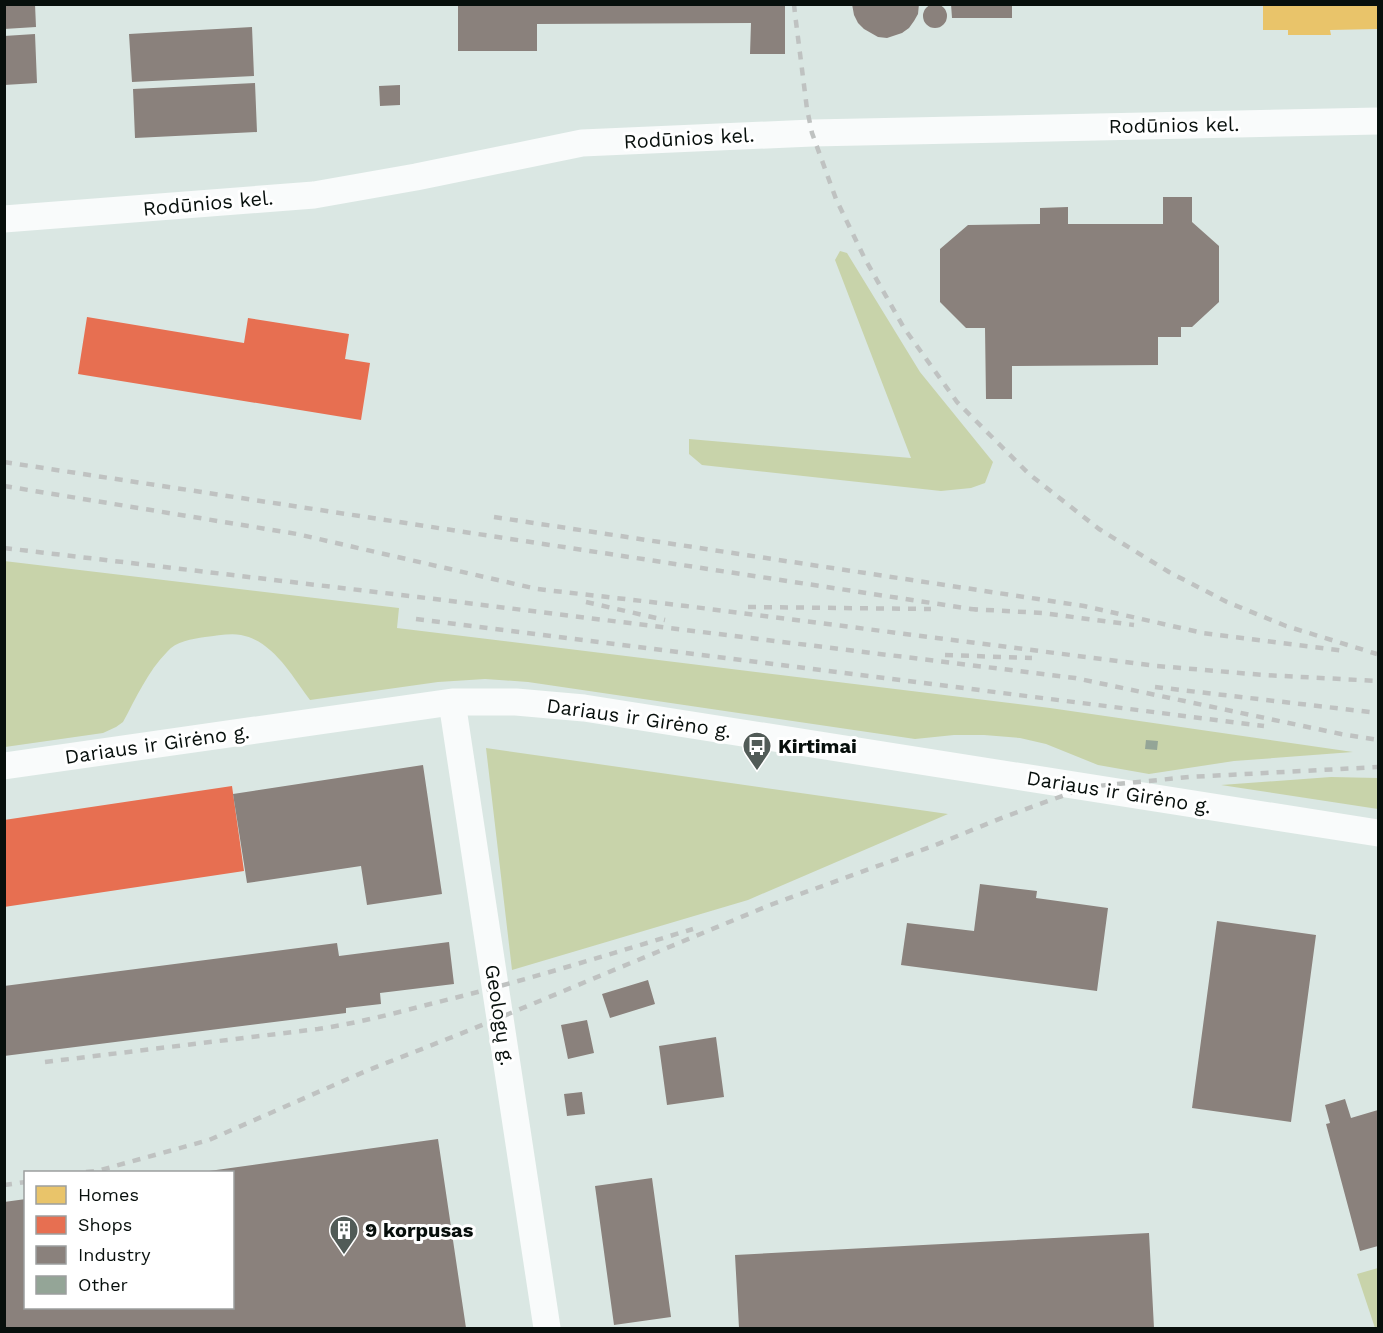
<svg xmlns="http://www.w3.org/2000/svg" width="1383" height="1333" font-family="'Work Sans',sans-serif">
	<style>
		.green { fill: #c8d3aa }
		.homes { fill: #e9c46a }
		.shops { fill: #e76f51 }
		.industry { fill: #8a817c }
		.building { fill: #94a597 }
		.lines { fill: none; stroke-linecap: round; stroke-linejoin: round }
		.minor { stroke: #f9fbfb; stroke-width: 27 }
		.rail { stroke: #bfc2c1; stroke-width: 4.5; stroke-dasharray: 8 8; stroke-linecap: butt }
		.labels { text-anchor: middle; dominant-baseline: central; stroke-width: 6; stroke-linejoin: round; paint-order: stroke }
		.street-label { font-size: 20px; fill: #070f0c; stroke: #fff }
		.poi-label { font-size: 20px; font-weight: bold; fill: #070f0c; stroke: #fff; text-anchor: start }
	</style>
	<rect width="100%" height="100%" fill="#dae7e3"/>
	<path class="green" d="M 840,251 L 847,253 L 920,372 L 993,462 L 985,483 L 971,488 L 941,491 L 702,465 L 689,454 L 689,439 L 911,458 L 835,260 Z
		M 4,561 L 399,608 L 397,628 L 1050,708 L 1353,752 L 1234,761 L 1149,774 L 1098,765 L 1046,744 L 1020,738 L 984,735 L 954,735 L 915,739 L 528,682 L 485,679 L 438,682 L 310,700 C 292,676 273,641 241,635 C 230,633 216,636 205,637 C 192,639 176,641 167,652 C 148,671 136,698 123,722 L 116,727 L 103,733 L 5,747 Z
		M 486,748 L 948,814 L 748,900 L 512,970 Z
		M 1331,777 L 1378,778 L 1378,809 L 1221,785 Z
		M 1378,1268 L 1378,1328 L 1375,1328 L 1357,1274 Z"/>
	<path class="homes" d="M 1263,4 L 1378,4 L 1378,29 L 1330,30 L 1331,35 L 1288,35 L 1288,30 L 1263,30 Z"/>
	<path class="shops" d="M 87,317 L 244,343 L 248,318 L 349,334 L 345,359 L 370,363 L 361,420 L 78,374 Z
		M 232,786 L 244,871 L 4,907 L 4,820 Z"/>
	<path class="industry" d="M 4,4 L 35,4 L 36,27 L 4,29 Z
		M 458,4 L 785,4 L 785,54 L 750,54 L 751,23 L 537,24 L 537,51 L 458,51 Z
		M 852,4 L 919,4 L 918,14 L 914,21 L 909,28 L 902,33 L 887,38 L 878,37 L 864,29 L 858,23 L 854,15 Z
		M 951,4 L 1012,4 L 1012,18 L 952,18 Z
		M923 16a12 12 0 1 1 24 0a12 12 0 1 1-24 0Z
		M 252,27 L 254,76 L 132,82 L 129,34 Z
		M 35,34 L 37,83 L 4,85 L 4,36 Z
		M 255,83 L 257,132 L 135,138 L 133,89 Z
		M 400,85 L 400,105 L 380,106 L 379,86 Z
		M 1163,197 L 1192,197 L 1192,222 L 1219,246 L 1219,302 L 1192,327 L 1181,327 L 1181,337 L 1158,337 L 1158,365 L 1012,366 L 1012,399 L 986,399 L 985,328 L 966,328 L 940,302 L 940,249 L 968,225 L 1040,224 L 1040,208 L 1068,207 L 1068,224 L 1163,224 Z
		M 423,765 L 442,894 L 367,905 L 361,866 L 247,883 L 233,794 Z
		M 980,884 L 1037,891 L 1036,898 L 1108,908 L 1097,991 L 901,965 L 907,923 L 974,931 Z
		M 1217,921 L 1316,935 L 1291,1122 L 1192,1108 Z
		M 449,942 L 454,984 L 380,993 L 381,1004 L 346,1008 L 346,1013 L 4,1056 L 4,986 L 337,943 L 339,956 Z
		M 648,980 L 655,1004 L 610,1018 L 602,994 Z
		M 587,1020 L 594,1053 L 568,1059 L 561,1025 Z
		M 716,1037 L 724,1097 L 667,1105 L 659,1046 Z
		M 582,1092 L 585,1114 L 567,1116 L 564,1094 Z
		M 1345,1099 L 1351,1118 L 1378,1110 L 1378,1246 L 1360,1251 L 1326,1124 L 1330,1123 L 1325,1105 Z
		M 438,1139 L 466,1328 L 4,1328 L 4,1202 L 26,1199 L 26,1308 L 232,1308 L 232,1172 L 209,1172 L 209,1171 Z
		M 652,1178 L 671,1317 L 614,1325 L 595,1186 Z
		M 1149,1233 L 1154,1328 L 739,1328 L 735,1255 Z"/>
	<path class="building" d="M 1146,740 L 1158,741 L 1157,750 L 1145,749 Z"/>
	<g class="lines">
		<path class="minor" d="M 4,219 L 314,195 L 416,177 L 582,143 L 812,133 L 1378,121
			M 452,702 L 547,1328
			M 4,766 L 452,702 L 516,702 L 584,708 L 1378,833"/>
		<path class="rail" d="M 794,4 L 795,14 L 807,109 L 812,133 L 836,199 L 865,259 L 904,328 L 957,402 L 1029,474 L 1099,529 L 1169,572 L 1227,602 L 1286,626 L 1377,654
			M 4,462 L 978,610
			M 4,486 L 297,534 L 537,589 L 686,606 L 1157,666 L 1264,675 L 1378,681
			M 494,517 L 1084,606 L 1203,633 L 1346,651
			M 4,548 L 418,597 L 1075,678 L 1341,734 L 1378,740
			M 586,602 L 665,620
			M 748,607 L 931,609
			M 970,609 L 1042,613 L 1134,625
			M 416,619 L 1264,726
			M 945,655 L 1032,658
			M 1155,687 L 1378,713
			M 45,1062 L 318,1029 C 358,1023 396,1013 434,1003 C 521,982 607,955 693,929
			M 86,1172 L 97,1171 L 209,1140 L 366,1071 L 470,1030 L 770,905 L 933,846 L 1004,817 L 1087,787 L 1189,777 L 1378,767
			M 4,1185 L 26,1182"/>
	</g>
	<defs>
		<g id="bus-pin" transform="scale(1.5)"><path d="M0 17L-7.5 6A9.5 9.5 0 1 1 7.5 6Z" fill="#515b57" stroke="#fff"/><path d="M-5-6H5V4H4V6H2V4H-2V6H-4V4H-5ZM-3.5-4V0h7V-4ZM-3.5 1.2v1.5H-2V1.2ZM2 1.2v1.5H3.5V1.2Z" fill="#fff"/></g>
		<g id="building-pin" transform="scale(1.5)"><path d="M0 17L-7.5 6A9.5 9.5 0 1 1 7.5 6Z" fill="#515b57" stroke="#fff"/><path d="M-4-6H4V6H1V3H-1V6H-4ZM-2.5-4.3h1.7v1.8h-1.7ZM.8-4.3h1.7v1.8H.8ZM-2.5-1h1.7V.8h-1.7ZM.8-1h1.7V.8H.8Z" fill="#fff"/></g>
	</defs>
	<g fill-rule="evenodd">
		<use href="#bus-pin" x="757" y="746"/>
		<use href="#building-pin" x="344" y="1230"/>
	</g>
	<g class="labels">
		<g class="street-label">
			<text transform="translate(1174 125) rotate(-1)">Rodūnios kel.</text>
			<text transform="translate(689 138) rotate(-3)">Rodūnios kel.</text>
			<text transform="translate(208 203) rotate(-5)">Rodūnios kel.</text>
			<text transform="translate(639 718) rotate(8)">Dariaus ir Girėno g.</text>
			<text transform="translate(157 744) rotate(-8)">Dariaus ir Girėno g.</text>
			<text transform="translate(1119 792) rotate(9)">Dariaus ir Girėno g.</text>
			<text transform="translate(500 1015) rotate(81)">Geologų g.</text>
		</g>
		<g class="poi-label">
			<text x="778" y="746">Kirtimai</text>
			<text x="365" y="1230">9 korpusas</text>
		</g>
	</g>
	<rect width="1383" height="1333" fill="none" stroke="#070f0c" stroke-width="12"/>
	<rect x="24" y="1171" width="210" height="138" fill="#ffffff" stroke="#9c9f9e" stroke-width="1.5"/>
	<rect x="36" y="1186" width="30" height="18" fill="#e9c46a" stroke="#9c9f9e" stroke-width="1.5"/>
	<text x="78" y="1201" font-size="18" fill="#070f0c">Homes</text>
	<rect x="36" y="1216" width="30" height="18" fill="#e76f51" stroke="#9c9f9e" stroke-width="1.5"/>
	<text x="78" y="1231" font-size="18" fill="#070f0c">Shops</text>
	<rect x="36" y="1246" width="30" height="18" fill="#8a817c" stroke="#9c9f9e" stroke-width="1.5"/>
	<text x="78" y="1261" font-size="18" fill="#070f0c">Industry</text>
	<rect x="36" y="1276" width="30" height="18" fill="#94a597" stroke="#9c9f9e" stroke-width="1.5"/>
	<text x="78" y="1291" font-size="18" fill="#070f0c">Other</text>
</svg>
